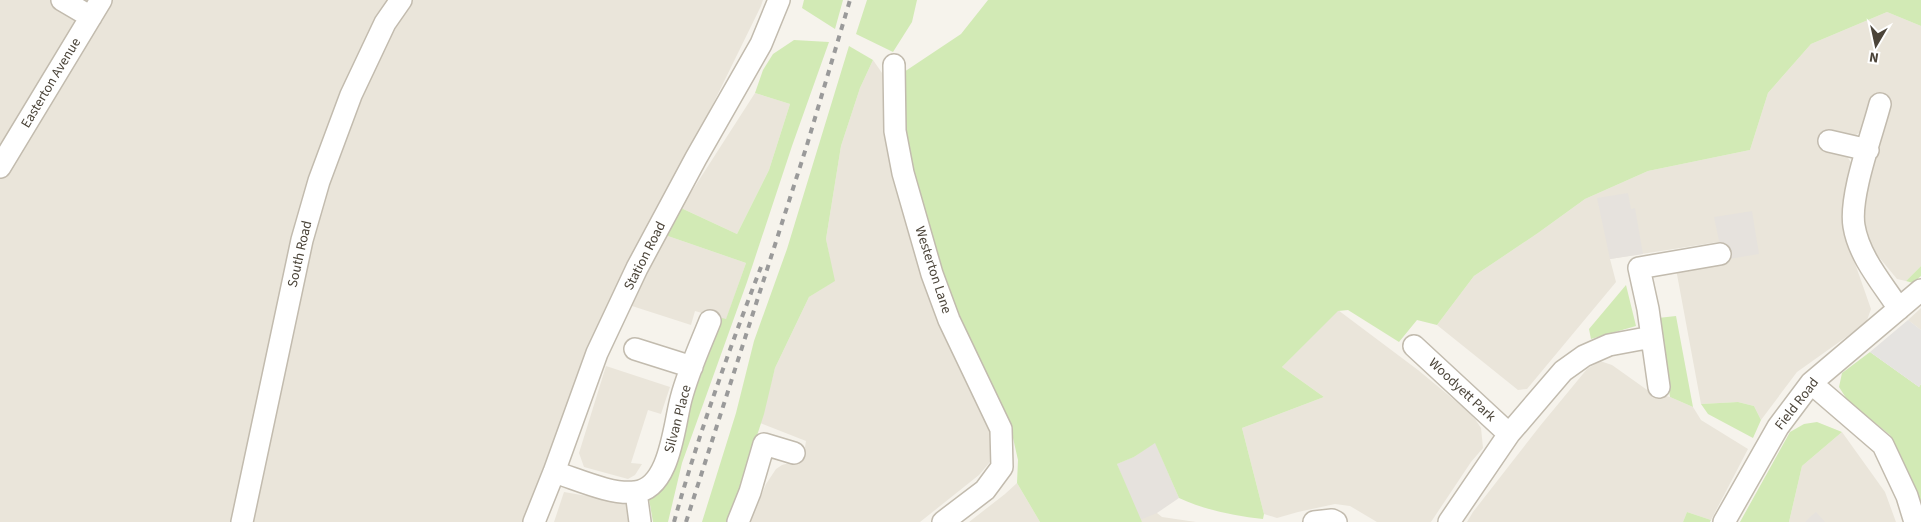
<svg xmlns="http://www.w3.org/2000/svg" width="1921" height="522" font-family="'Source Sans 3',sans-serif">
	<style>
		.residential { fill: #eae5da }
		.industrial { fill: #e6e2dd }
		.green { fill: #d2eab5 }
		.parking { fill: #e5e3e0 }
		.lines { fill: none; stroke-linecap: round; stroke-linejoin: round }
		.street-casing { stroke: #c2bbae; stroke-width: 24 }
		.street { stroke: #fff; stroke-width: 21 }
		.rail { stroke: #9a9a9a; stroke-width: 4; stroke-dasharray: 6 6; stroke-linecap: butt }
		.labels { text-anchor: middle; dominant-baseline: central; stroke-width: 4; stroke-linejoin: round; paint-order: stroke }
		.street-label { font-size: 14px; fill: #4b4439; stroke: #fff }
	</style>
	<rect width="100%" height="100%" fill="#f6f3ec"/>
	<path class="residential" d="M 0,0 L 763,0 L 761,6 L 712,106 L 588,347 L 527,522 L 0,522 Z
		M 1887,12 L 1921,26 L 1921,266 L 1906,281 L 1897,279 L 1868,244 L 1860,226 L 1861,206 L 1891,100 L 1885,94 L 1871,99 L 1867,127 L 1852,138 L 1847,156 L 1853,166 L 1843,204 L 1844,232 L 1871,309 L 1866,323 L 1797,372 L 1761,420 L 1754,406 L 1738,402 L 1701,404 L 1676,269 L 1723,260 L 1718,242 L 1610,259 L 1616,282 L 1527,389 L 1518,390 L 1437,325 L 1474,276 L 1538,233 L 1585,199 L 1648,171 L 1750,150 L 1768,93 L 1811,44 Z
		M 873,60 L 889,83 L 994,445 L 990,462 L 979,475 L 920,522 L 750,522 L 766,484 L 776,469 L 782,465 L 803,459 L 806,441 L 760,423 L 775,368 L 809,297 L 834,281 L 826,239 L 841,146 L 860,88 Z
		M 755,93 L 790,104 L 769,170 L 737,234 L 681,208 Z
		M 665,235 L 746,263 L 726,320 L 695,311 L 691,325 L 632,306 Z
		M 1921,308 L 1921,330 L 1908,320 Z
		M 1338,310 L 1418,370 L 1464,408 L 1475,419 L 1481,428 L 1483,448 L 1471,462 L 1431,522 L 1377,522 L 1350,506 L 1335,504 L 1298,512 L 1277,518 L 1264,514 L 1242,428 L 1324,397 L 1282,367 Z
		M 1600,361 L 1612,365 L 1650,392 L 1670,397 L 1693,407 L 1701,420 L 1748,449 L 1711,520 L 1687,512 L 1683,522 L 1467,522 L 1473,512 L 1540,426 L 1587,369 Z
		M 606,366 L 670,387 L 661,414 L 648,410 L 631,463 L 642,464 L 635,475 L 628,479 L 584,467 L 579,453 Z
		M 1842,432 L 1885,492 L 1896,522 L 1789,522 L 1802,466 Z
		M 1134,457 L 1157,513 L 1162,517 L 1196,522 L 1142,522 L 1140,520 L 1117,464 Z
		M 1017,483 L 1040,522 L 969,522 L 1005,494 Z
		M 564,492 L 628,503 L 630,522 L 554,522 Z"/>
	<path class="industrial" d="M 1628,193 L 1631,209 L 1635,208 L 1643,254 L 1610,259 L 1597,198 Z
		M 1752,211 L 1759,254 L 1723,260 L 1714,217 Z
		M 1155,442 L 1179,498 L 1157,513 L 1140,520 L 1117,464 L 1134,457 Z
		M 1816,512 L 1825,522 L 1805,522 L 1810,517 Z"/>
	<path class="green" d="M 804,0 L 843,0 L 835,29 L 802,8 Z
		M 867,0 L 917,0 L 912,22 L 893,52 L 856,34 Z
		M 988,0 L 1921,0 L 1921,26 L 1887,12 L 1811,44 L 1768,93 L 1750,150 L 1648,171 L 1585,199 L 1538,233 L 1474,276 L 1437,325 L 1417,320 L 1399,342 L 1348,310 L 1338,311 L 1282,367 L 1324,397 L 1242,428 L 1264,514 L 1263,519 C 1234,516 1205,510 1179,498 L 1155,443 L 1134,457 L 1117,464 L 1142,522 L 1040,522 L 1017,483 L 1018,460 L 1013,438 L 947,295 L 906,150 L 904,72 L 961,34 Z
		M 794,40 L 829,42 L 792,146 L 747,282 L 682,463 L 668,522 L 653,522 L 649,499 L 662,488 L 682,434 L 695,391 L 722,318 L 726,319 L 746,263 L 665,235 L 681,208 L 737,234 L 769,170 L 790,104 L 755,93 L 763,70 L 773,54 Z
		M 849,46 L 873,60 L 860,88 L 841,146 L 826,239 L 835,281 L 809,297 L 775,368 L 764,414 L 729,522 L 702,522 L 736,413 L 754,341 L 787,249 Z
		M 1921,266 L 1921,276 L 1913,283 L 1906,281 Z
		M 1626,285 L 1636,326 L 1591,339 L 1589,329 Z
		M 1676,316 L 1693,407 L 1670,397 L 1658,318 Z
		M 1870,352 L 1919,387 L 1921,384 L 1921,512 L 1890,435 L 1848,401 L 1839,387 L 1842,373 Z
		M 1738,402 L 1754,406 L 1761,420 L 1753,438 L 1708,414 L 1701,404 Z
		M 1817,422 L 1842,432 L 1802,466 L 1789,522 L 1740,522 L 1790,432 L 1804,424 Z
		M 1687,512 L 1711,520 L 1710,522 L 1683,522 Z"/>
	<path class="parking" d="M 1908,320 L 1921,330 L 1921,384 L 1919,387 L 1870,352 Z"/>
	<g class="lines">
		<g class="street-casing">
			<path id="street" d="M 62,0 L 91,17
				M 894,65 L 895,131 L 903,173 L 932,274 L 949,320 L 1001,429 L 1002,467 L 985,490 L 943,522
				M 1880,104 C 1872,135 1849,196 1854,226 C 1859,257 1883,284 1899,309
				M 1829,141 L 1868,150
				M 0,167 L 101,0
				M 1414,346 L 1509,434
				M 635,349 L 692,367
				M 1811,383 L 1883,445 L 1907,496 L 1915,522
				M 1659,387 L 1648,309 L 1639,268 L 1720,254
				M 554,472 C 577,479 611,495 635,492 C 670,489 674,425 681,399 C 688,372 700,346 710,321
				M 636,492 L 640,522
				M 242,522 L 302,240 L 319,181 L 351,95 L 385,23 L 401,0
				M 534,522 L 554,472 L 597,353 L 637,268 L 696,158 L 761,44 L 779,0
				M 738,522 L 750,492 L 764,444 L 794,453
				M 1314,522 L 1332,520 L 1336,522
				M 1449,522 L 1509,434 L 1563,371 L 1584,356 L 1609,345 L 1652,337
				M 1724,522 L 1778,427 L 1811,383 L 1921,290"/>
		</g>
		<use href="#street" class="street"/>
		<path class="rail" d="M 674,522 C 698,436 729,350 761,267
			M 686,522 L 807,145 L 850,0"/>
	</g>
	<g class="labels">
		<g class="street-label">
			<text transform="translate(51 83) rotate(-59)">Easterton Avenue</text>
			<text transform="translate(300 254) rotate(-77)">South Road</text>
			<text transform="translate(645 256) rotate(-63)">Station Road</text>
			<text transform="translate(933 270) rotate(72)">Westerton Lane</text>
			<text transform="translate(1462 390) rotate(43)">Woodyett Park</text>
			<text transform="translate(1797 404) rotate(-52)">Field Road</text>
			<text transform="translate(678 419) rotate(-75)">Silvan Place</text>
		</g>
	</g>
	<g transform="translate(1876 45) rotate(189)" stroke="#ffffff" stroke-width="4" paint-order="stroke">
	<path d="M0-4L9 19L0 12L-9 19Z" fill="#4b4439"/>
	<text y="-8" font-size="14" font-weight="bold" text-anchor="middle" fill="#4b4439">N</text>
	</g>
</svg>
